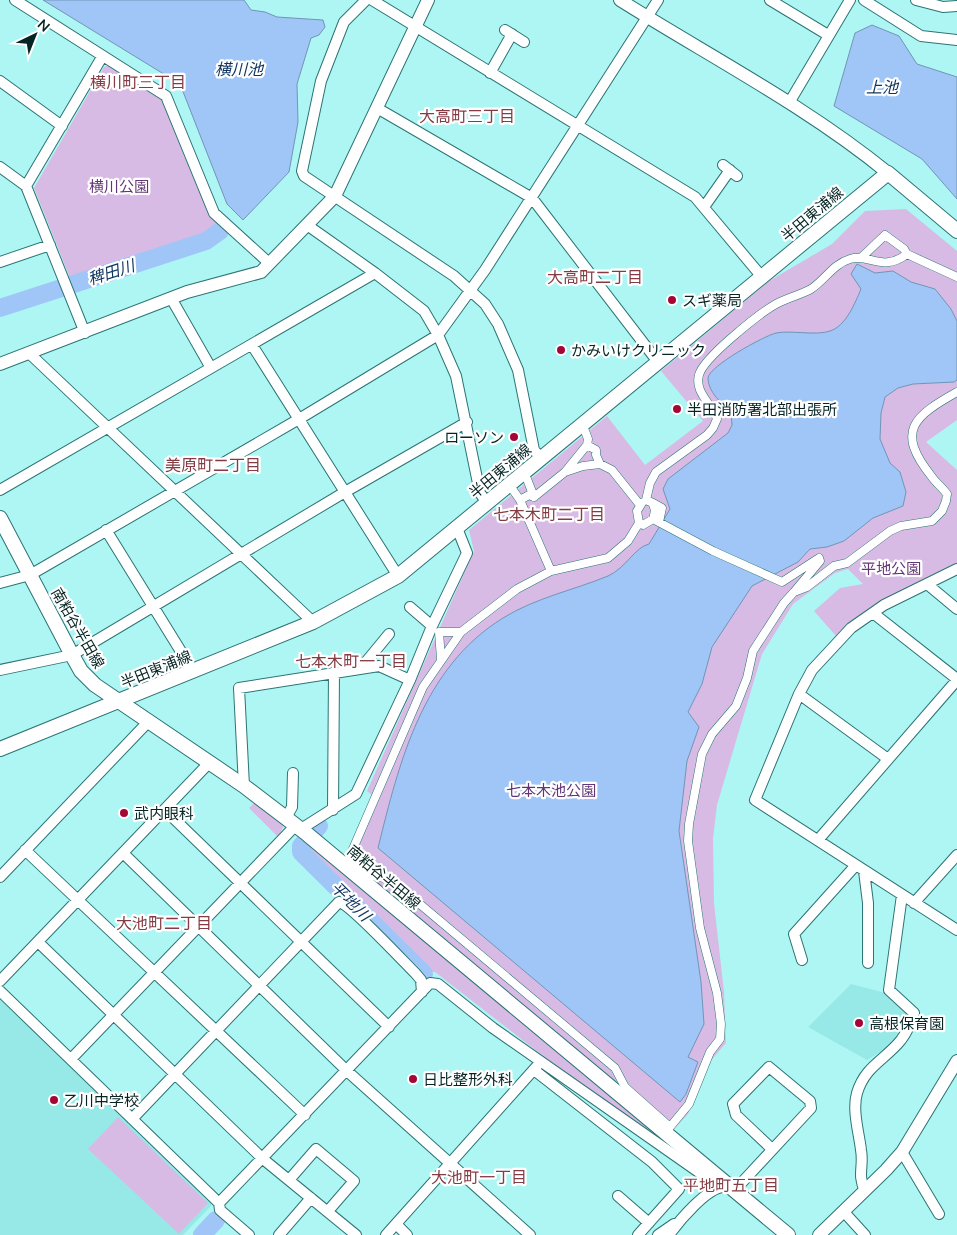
<svg xmlns="http://www.w3.org/2000/svg" width="957" height="1235" font-family="Mulish,'Noto Sans JP',sans-serif">
	<style>
		.built { fill: #97e9e8 }
		.green { fill: #d7bbe4 }
		.water { fill: #9fc6f6; stroke: #7195b7 }
		.lines { fill: none; stroke-linecap: round; stroke-linejoin: round }
		.river { stroke: #9fc6f6; stroke-width: 18 }
		.pedestrian-casing { stroke: #2c7474; stroke-width: 9 }
		.minor-casing { stroke: #2c7474; stroke-width: 12 }
		.tertiary-casing { stroke: #2c7474; stroke-width: 14 }
		.secondary-casing { stroke: #2c7474; stroke-width: 16 }
		.pedestrian { stroke: #fff; stroke-width: 8 }
		.minor { stroke: #fff; stroke-width: 10 }
		.tertiary { stroke: #fff; stroke-width: 12 }
		.secondary { stroke: #fff; stroke-width: 14 }
		.poi-dot { fill: #a40636; stroke: #fff; stroke-width: 2 }
		.labels { text-anchor: middle; dominant-baseline: central; stroke-width: 4.5; stroke-linejoin: round; paint-order: stroke }
		.park-label { font-size: 15px; fill: #633776; stroke: #fff }
		.street-label { font-size: 15px; fill: #062424; stroke: #fff }
		.poi-label { font-size: 15px; fill: #062424; stroke: #fff; text-anchor: start }
		.water-label { font-size: 16px; font-style: italic; fill: #0e345f; stroke: #fff }
		.neighbourhood-label { font-size: 16px; fill: #843c44; stroke: #fff }
	</style>
	<rect width="100%" height="100%" fill="#aef6f4"/>
	<path class="built" d="M 851,984 L 893,995 L 911,1013 L 902,1031 L 889,1047 L 867,1060 L 808,1027 Z
		M 0,998 L 211,1201 L 211,1206 L 183,1235 L 0,1235 Z"/>
	<path class="green" d="M 109,65 L 165,101 L 221,226 L 186,245 L 72,283 L 34,188 L 104,67 Z
		M 906,209 L 957,251 L 957,420 L 926,442 L 957,470 L 957,564 C 915,585 870,602 836,636 L 814,611 L 840,588 L 863,584 L 848,569 L 835,573 L 793,604 L 762,654 L 717,805 L 713,839 L 714,903 L 724,992 L 726,1043 L 709,1063 L 688,1114 L 675,1128 L 627,1085 L 618,1067 L 353,842 L 373,796 L 367,791 L 474,551 L 469,530 L 607,416 L 645,465 L 703,421 L 661,371 L 769,281 L 832,244 L 865,211 Z
		M 256,801 L 284,825 L 278,837 L 249,808 Z
		M 309,842 L 695,1164 L 552,1063 L 435,972 L 426,972 L 305,852 Z
		M 371,878 L 387,881 L 613,1071 L 618,1085 Z
		M 118,1117 L 208,1203 L 179,1234 L 88,1149 Z"/>
	<path class="water" d="M 43,0 L 244,0 L 251,10 L 265,12 L 277,17 L 323,20 L 325,27 L 319,35 L 311,38 L 297,84 L 298,122 L 289,172 L 243,220 L 227,204 L 180,84 Z
		M 872,25 L 899,36 L 917,64 L 957,77 L 957,199 L 922,159 L 834,106 L 855,33 Z
		M 857,264 L 875,273 L 893,271 L 911,282 L 935,289 L 951,309 L 957,321 L 957,380 L 954,382 L 913,384 L 898,388 L 885,397 L 881,413 L 880,439 L 890,463 L 900,472 L 906,492 L 903,506 L 873,518 L 844,541 L 827,547 L 810,549 L 798,562 L 752,586 L 712,647 L 702,684 L 688,712 L 699,727 L 687,761 L 679,831 L 701,982 L 704,1024 L 688,1057 L 698,1062 L 686,1094 L 680,1102 L 378,848 C 399,763 422,668 503,618 C 535,598 574,590 608,576 C 626,568 635,547 649,544 L 670,509 L 663,489 L 668,479 L 728,433 L 732,425 L 731,412 C 722,404 708,392 708,378 C 709,366 764,336 776,333 C 792,330 816,336 830,331 C 846,326 855,303 861,289 L 851,274 Z"/>
	<g class="lines">
		<path class="river" d="M 0,308 L 206,241 L 220,231
			M 319,826 L 301,846 L 301,852 L 424,974
			M 202,1235 L 216,1220"/>
		<g class="pedestrian-casing">
			<path id="pedestrian" d="M 862,257 L 885,235 L 904,249 L 907,254
				M 957,277 L 907,254 C 882,273 870,253 850,259 C 833,264 825,280 811,289 C 800,295 787,298 776,304 C 760,313 703,358 699,375 C 694,392 712,404 717,419 L 713,428 L 707,435 L 656,472 L 650,483 L 646,500 L 653,503 L 655,511 L 653,519 L 643,525 L 639,523 L 628,541 L 608,558 L 551,571 L 517,589 L 461,632 L 423,687 L 349,858 L 367,875 L 390,879 L 615,1068 L 625,1087 L 670,1127 L 689,1104 L 710,1052 L 720,1039 L 721,1024 L 717,993 L 700,928 L 688,841 L 689,824 L 702,754 L 712,734 L 736,706 L 747,678 L 753,651 L 784,603 L 794,592 L 807,587 L 834,566 L 847,563 L 890,531 L 901,526 L 932,521 L 942,511 L 946,501 L 947,494 C 942,487 936,483 932,477 C 894,430 915,416 957,392
				M 585,431 L 588,439 L 587,445
				M 565,472 L 587,445 L 596,450 L 596,455 L 600,464
				M 527,479 L 534,497
				M 513,490 L 520,500
				M 653,503 L 662,508 L 659,522
				M 653,519 L 713,551 L 782,582 L 819,558 L 820,561 L 794,592
				M 639,523 L 637,511 L 642,503
				M 551,571 L 520,500 L 529,495 L 534,497 L 565,472 L 583,466 L 600,464 L 612,470 L 640,505
				M 441,659 L 439,632 L 461,632"/>
		</g>
		<g class="minor-casing">
			<path id="minor" d="M 15,0 L 166,96 L 214,213 L 269,263
				M 366,0 L 344,22 L 321,81 L 302,171 L 304,176 L 454,276 L 485,304 L 498,324 L 518,370 L 534,450 L 541,458
				M 372,0 L 695,197 L 762,277
				M 770,0 L 828,35
				M 864,0 L 921,36 L 957,40
				M 916,0 L 943,7 L 957,6
				M 505,30 L 524,42
				M 490,73 L 512,34
				M 0,81 L 62,126
				M 789,103 L 850,0
				M 377,108 L 532,198 L 658,362
				M 723,165 L 737,176
				M 0,167 L 26,186 L 85,333
				M 26,186 L 102,57
				M 704,207 L 730,170
				M 307,225 L 375,273 L 424,311 L 438,335 L 456,376 L 480,493 L 487,503
				M 0,262 L 50,245
				M 171,298 L 211,368
				M 252,345 L 398,576
				M 30,354 L 313,622
				M 0,490 L 375,273
				M 106,530 L 193,671
				M 957,569 L 884,605 L 851,628 L 812,670 L 799,694 L 755,800 L 957,930
				M 0,583 L 30,575 L 299,419 L 438,335 L 485,270 L 658,0
				M 927,584 L 957,609
				M 410,607 L 432,626
				M 873,613 L 957,679
				M 361,668 L 389,634
				M 0,670 L 72,655 L 345,492 L 467,422
				M 799,694 L 888,759
				M 244,786 L 239,688 L 379,666 L 410,680 L 432,626 L 467,553 L 457,528
				M 165,810 L 389,1027
				M 333,810 L 334,672
				M 286,818 L 292,807 L 293,773
				M 301,829 L 356,794 L 410,680
				M 818,840 L 957,680
				M 25,850 L 305,1115
				M 123,853 L 347,1071 L 530,1235
				M 864,871 L 868,903 L 868,963
				M 0,877 L 148,722
				M 914,903 L 957,855
				M 38,942 L 263,1159 L 356,1235
				M 802,960 L 794,934 L 856,865
				M 0,981 L 209,763
				M 0,991 L 219,1203 L 220,1210 L 249,1235
				M 71,1059 L 296,825
				M 534,1070 L 652,1162 L 679,1189 L 638,1235
				M 132,1119 L 339,902 C 350,904 404,962 416,974 L 421,980 L 422,992
				M 902,1152 L 939,1214
				M 289,1180 L 316,1149 L 354,1181 L 328,1211
				M 734,1191 L 811,1108 L 810,1101 L 769,1067 L 733,1104 L 736,1115 L 772,1149
				M 865,1191 C 857,1174 864,1167 861,1150 C 859,1133 852,1110 857,1093 C 865,1066 885,1060 901,1040 C 907,1032 911,1023 914,1013 L 889,990 L 902,895
				M 618,1196 L 649,1223
				M 219,1203 L 430,983 L 438,984 L 493,1028 L 720,1187
				M 844,1212 L 865,1235
				M 396,1224 L 407,1235
				M 279,1235 L 311,1198
				M 386,1235 L 537,1066
				M 658,1235 L 674,1224
				M 669,1235 C 679,1221 708,1186 725,1187"/>
		</g>
		<g class="tertiary-casing">
			<path id="tertiary" d="M 620,0 C 709,56 806,106 888,173
				M 0,364 L 187,292 L 261,272 L 335,196 L 428,0
				M 819,1235 L 886,1170 L 902,1152 L 957,1061"/>
		</g>
		<g class="secondary-casing">
			<path id="secondary" d="M 0,518 L 72,655 L 81,671 L 95,685 L 244,786 L 307,834 L 788,1235
				M 0,749 L 313,622 L 398,576 L 888,173 L 957,231"/>
		</g>
		<use href="#pedestrian" class="pedestrian"/>
		<use href="#minor" class="minor"/>
		<use href="#tertiary" class="tertiary"/>
		<use href="#secondary" class="secondary"/>
	</g>
	<g class="poi-dot">
		<circle cx="672" cy="300" r="5"/>
		<circle cx="561" cy="350" r="5"/>
		<circle cx="677" cy="409" r="5"/>
		<circle cx="514" cy="437" r="5"/>
		<circle cx="124" cy="813" r="5"/>
		<circle cx="859" cy="1023" r="5"/>
		<circle cx="413" cy="1079" r="5"/>
		<circle cx="54" cy="1100" r="5"/>
	</g>
	<g class="labels">
		<g class="park-label">
			<text x="119" y="186">横川公園</text>
			<text x="891" y="568">平地公園</text>
			<text x="551" y="790">七本木池公園</text>
		</g>
		<g class="street-label">
			<text transform="translate(812 214) rotate(-40)">半田東浦線</text>
			<text transform="translate(500 471) rotate(-40)">半田東浦線</text>
			<text transform="translate(78 628) rotate(60)">南粕谷半田線</text>
			<text transform="translate(156 669) rotate(-22)">半田東浦線</text>
			<text transform="translate(384 877) rotate(40)">南粕谷半田線</text>
		</g>
		<g class="poi-label">
			<text x="682" y="300">スギ薬局</text>
			<text x="571" y="350">かみいけクリニック</text>
			<text x="687" y="409">半田消防署北部出張所</text>
			<text x="504" y="437" text-anchor="end">ローソン</text>
			<text x="134" y="813">武内眼科</text>
			<text x="869" y="1023">高根保育園</text>
			<text x="423" y="1079">日比整形外科</text>
			<text x="64" y="1100">乙川中学校</text>
		</g>
		<g class="water-label">
			<text x="239" y="69">横川池</text>
			<text x="882" y="87">上池</text>
			<text transform="translate(111 272) rotate(-18)">稗田川</text>
			<text transform="translate(351 901) rotate(45)">平地川</text>
		</g>
		<g class="neighbourhood-label">
			<text x="138" y="82">横川町三丁目</text>
			<text x="467" y="116">大高町三丁目</text>
			<text x="595" y="277">大高町二丁目</text>
			<text x="213" y="465">美原町二丁目</text>
			<text x="549" y="514">七本木町二丁目</text>
			<text x="351" y="661">七本木町一丁目</text>
			<text x="164" y="923">大池町二丁目</text>
			<text x="479" y="1177">大池町一丁目</text>
			<text x="731" y="1185">平地町五丁目</text>
		</g>
	</g>
	<g transform="translate(35 35) rotate(43)" stroke="#ffffff" stroke-width="4" paint-order="stroke">
	<path d="M0-4L9 19L0 12L-9 19Z" fill="#062424"/>
	<text y="-8" font-size="14" font-weight="bold" text-anchor="middle" fill="#062424">N</text>
	</g>
</svg>
